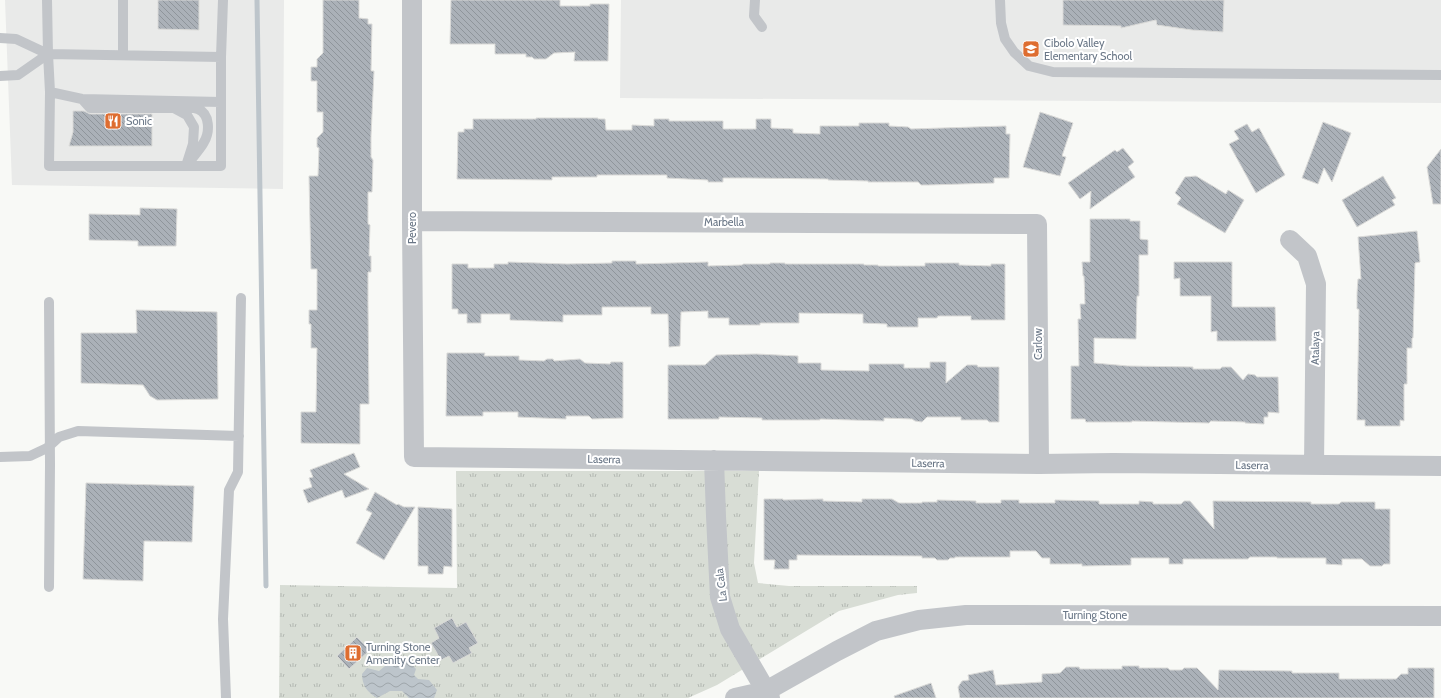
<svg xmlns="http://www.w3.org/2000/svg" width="1441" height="698" font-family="Cabin,sans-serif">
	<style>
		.built { fill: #e9eae9 }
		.park { fill: url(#park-tufts) }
		.water { fill: url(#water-waves) }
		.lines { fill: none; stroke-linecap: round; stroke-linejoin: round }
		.stream { stroke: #bdc5cb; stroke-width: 5 }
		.building { fill: url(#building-back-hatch); stroke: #dadad8 }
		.service { stroke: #c2c5c9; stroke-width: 10 }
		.minor { stroke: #c2c5c9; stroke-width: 20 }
		.labels { text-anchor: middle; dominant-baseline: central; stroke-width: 4; stroke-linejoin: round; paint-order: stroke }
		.poi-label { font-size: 11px; fill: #697686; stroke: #fff; text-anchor: start }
		.street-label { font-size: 11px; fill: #697686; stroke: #fff }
	</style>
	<defs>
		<pattern id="park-tufts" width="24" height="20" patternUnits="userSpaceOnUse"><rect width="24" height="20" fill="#d8ddd5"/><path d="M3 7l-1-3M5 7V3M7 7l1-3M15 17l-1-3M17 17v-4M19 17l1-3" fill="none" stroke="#b3b8b2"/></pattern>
		<pattern id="water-waves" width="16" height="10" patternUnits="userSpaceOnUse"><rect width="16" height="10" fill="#bdc5cb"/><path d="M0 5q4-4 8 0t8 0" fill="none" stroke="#9ea5aa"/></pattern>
		<pattern id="building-back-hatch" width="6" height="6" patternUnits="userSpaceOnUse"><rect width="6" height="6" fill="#abb1b8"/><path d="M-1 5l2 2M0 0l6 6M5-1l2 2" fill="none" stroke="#8f959b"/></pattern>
	</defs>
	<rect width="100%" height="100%" fill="#f8f9f6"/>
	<path class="built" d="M 5,0 L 284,0 L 283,189 L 12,185 Z
		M 621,0 L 1441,0 L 1441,103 L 620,98 Z"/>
	<path class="park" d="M 456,471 L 759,471 L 754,563 L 758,583 L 789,586 L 917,586 L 917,593 L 898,595 L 839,611 L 717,685 L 688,698 L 279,698 L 280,585 L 457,588 Z"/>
	<path class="water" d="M 404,656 L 416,669 L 414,675 L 418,679 L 429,680 L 437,690 L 434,698 L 409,698 L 402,691 L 390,691 L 377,698 C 367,692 362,685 362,674 L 367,668 L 379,671 L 396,657 Z"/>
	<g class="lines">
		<path class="stream" d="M 257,0 L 266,586"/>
	</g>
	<path class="building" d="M 158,0 L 199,0 L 199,30 L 158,29 Z
		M 323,0 L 359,0 L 359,18 L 368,19 L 368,24 L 372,24 L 371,71 L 374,71 L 371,136 L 371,157 L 373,160 L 372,192 L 368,192 L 368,224 L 370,225 L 369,256 L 371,256 L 371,272 L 368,272 L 368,303 L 369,404 L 360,404 L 360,444 L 301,443 L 301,412 L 316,412 L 317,348 L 311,348 L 311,324 L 309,324 L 309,310 L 317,310 L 317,269 L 311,269 L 309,176 L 318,176 L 319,148 L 317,147 L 317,138 L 323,132 L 323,112 L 317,112 L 317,81 L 311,81 L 311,67 L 317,67 L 317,59 L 323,53 Z
		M 451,0 L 560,0 L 560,6 L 590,6 L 590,4 L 609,4 L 608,61 L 574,61 L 575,52 L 554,53 L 546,59 L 534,59 L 532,57 L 526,57 L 526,54 L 495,54 L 495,44 L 450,44 Z
		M 1063,0 L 1224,0 L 1223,32 L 1192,30 L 1157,25 L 1156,20 L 1121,28 L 1121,26 L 1063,25 Z
		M 73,111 L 84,111 L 90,114 L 152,114 L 152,146 L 69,146 L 73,132 Z
		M 1040,112 L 1073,123 L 1062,156 L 1066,157 L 1060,176 L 1023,167 Z
		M 536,118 L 598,118 L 598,119 L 605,119 L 606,130 L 632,130 L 632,125 L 654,126 L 654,119 L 669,119 L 669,121 L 723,121 L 723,129 L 756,129 L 756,119 L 771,119 L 771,128 L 793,129 L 793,133 L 820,134 L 820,126 L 859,126 L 859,123 L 889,123 L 889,126 L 908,127 L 911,129 L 1006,126 L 1006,134 L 1010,134 L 1009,178 L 994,178 L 994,183 L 928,185 L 921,185 L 918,182 L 868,182 L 868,181 L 828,180 L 828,179 L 748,178 L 723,178 L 723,182 L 708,182 L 708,180 L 667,178 L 667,175 L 597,175 L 597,177 L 552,177 L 552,180 L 457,179 L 458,132 L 464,132 L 464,129 L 473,129 L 473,119 L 536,119 Z
		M 1323,122 L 1351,133 L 1332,182 L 1324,168 L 1318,184 L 1302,178 Z
		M 1247,124 L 1252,132 L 1259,128 L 1285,175 L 1256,193 L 1229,144 L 1239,139 L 1234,131 Z
		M 1123,148 L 1134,162 L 1128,167 L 1135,177 L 1090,209 L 1091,191 L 1080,199 L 1068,183 L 1115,150 L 1117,152 Z
		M 1441,149 L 1441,204 L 1433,204 L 1427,167 Z
		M 1196,176 L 1226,194 L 1228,190 L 1244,200 L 1225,233 L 1177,204 L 1181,198 L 1175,193 L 1185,177 Z
		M 1383,176 L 1396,198 L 1392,200 L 1395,205 L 1357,227 L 1342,200 Z
		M 140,208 L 177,209 L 176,246 L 138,246 L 138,241 L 89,240 L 89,214 L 140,215 Z
		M 1090,219 L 1130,219 L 1130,221 L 1140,221 L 1140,239 L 1148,240 L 1148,255 L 1139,255 L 1139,296 L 1137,296 L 1136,339 L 1094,338 L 1094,363 L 1128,366 L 1193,367 L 1193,369 L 1220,369 L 1222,367 L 1231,367 L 1243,380 L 1248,374 L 1255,375 L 1257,377 L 1278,377 L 1279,413 L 1268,412 L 1268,417 L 1264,417 L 1264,424 L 1245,423 L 1245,422 L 1211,421 L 1209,423 L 1132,421 L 1132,422 L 1086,422 L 1085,419 L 1071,419 L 1071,366 L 1079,366 L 1078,319 L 1081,319 L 1080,304 L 1085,304 L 1084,276 L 1083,276 L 1082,262 L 1090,262 Z
		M 1417,231 L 1420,262 L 1415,263 L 1413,338 L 1412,338 L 1412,348 L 1407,348 L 1407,384 L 1404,384 L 1404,421 L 1400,420 L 1400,426 L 1365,426 L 1365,420 L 1357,420 L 1359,309 L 1357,309 L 1357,293 L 1358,279 L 1361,279 L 1358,237 Z
		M 612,261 L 636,261 L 636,264 L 708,262 L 708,266 L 742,265 L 743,264 L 770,264 L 770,263 L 785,263 L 785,264 L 864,264 L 864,265 L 878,265 L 878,266 L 925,266 L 925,263 L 959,263 L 959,265 L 991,266 L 991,264 L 1005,264 L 1005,320 L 971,320 L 971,316 L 938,316 L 937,318 L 918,318 L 918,327 L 887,327 L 887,324 L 863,323 L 863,314 L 799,313 L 799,323 L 760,323 L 760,325 L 729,325 L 729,318 L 708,318 L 708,311 L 681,312 L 680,346 L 669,347 L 668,314 L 651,314 L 651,307 L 602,307 L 602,315 L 563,315 L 563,322 L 510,320 L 510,314 L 481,314 L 481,323 L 467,323 L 467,314 L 458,314 L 458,309 L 452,309 L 452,264 L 468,264 L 468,268 L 494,268 L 494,264 L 508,264 L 508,262 L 567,264 L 612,263 Z
		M 1174,262 L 1232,262 L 1232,307 L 1275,307 L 1276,341 L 1217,341 L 1217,331 L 1211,332 L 1211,296 L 1180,296 L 1180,278 L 1174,279 Z
		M 136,310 L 217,312 L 218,399 L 157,400 L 150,396 L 143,385 L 81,383 L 81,333 L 137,333 Z
		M 447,353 L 485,353 L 484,356 L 519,356 L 519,360 L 544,361 L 547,359 L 553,359 L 554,361 L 580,359 L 585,363 L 610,364 L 611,362 L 623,362 L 623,418 L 592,419 L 589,416 L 566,416 L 566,419 L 518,417 L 518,412 L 483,412 L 483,416 L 446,416 Z
		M 756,354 L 798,356 L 798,363 L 821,363 L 821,370 L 869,371 L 869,364 L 904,364 L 904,368 L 930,368 L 930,362 L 946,362 L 946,383 L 967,365 L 977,365 L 978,367 L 999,367 L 999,422 L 989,422 L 987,420 L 961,420 L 961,417 L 927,417 L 922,422 L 915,421 L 912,419 L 884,418 L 884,421 L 820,419 L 820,420 L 762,420 L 762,418 L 719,417 L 719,419 L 668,419 L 668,365 L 705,365 L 716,355 Z
		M 354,453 L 360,467 L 344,474 L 369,489 L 345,498 L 342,490 L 308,503 L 303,490 L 312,487 L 309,478 L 313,477 L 310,470 Z
		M 86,483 L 194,486 L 192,542 L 144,541 L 143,581 L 83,579 Z
		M 375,492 L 397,505 L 398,504 L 404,507 L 415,507 L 384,560 L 356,543 L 372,513 L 366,510 Z
		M 764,499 L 783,499 L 783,500 L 823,499 L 823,501 L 862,502 L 862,499 L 892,499 L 899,503 L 922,503 L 922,502 L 937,502 L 937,500 L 976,501 L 976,503 L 1001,503 L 1001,500 L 1019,500 L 1019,503 L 1055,503 L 1055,500 L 1099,501 L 1099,504 L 1139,504 L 1139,501 L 1153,502 L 1153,504 L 1181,504 L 1184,501 L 1190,501 L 1214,529 L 1213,501 L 1311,502 L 1311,504 L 1339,504 L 1341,502 L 1375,502 L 1375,509 L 1390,509 L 1390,564 L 1384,564 L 1382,566 L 1370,566 L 1362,559 L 1342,559 L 1342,565 L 1326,564 L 1326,558 L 1277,558 L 1277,557 L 1250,557 L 1248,559 L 1183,559 L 1183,564 L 1169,564 L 1169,558 L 1131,558 L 1131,565 L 1082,566 L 1082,564 L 1050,564 L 1050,558 L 1042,558 L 1036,551 L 1010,551 L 1010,557 L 955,557 L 955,558 L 950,558 L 948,560 L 937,560 L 935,558 L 922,558 L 922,556 L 797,555 L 797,560 L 789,560 L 789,569 L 774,569 L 775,560 L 764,560 Z
		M 418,507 L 452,509 L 452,567 L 444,566 L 443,574 L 428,574 L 428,566 L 418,566 Z
		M 452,618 L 457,627 L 466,622 L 478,643 L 469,648 L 472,653 L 453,663 L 449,656 L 441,660 L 431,643 L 439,638 L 434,628 Z
		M 357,637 L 370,650 L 349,669 L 337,656 Z
		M 1122,666 L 1139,666 L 1139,668 L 1168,668 L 1170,670 L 1182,670 L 1184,668 L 1197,668 L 1218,690 L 1219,670 L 1292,671 L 1292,673 L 1339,673 L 1339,679 L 1396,679 L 1401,674 L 1408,674 L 1408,668 L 1434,668 L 1434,698 L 960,698 L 958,687 L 962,681 L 969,680 L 968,675 L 993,670 L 996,685 L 1042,682 L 1042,674 L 1060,673 L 1066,667 L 1079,667 L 1080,669 L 1122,669 Z
		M 931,683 L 936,698 L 895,698 L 894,696 Z"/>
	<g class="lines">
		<path class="service" d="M 123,0 L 123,55
			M 755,0 L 754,16 L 762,27
			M 1000,0 L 1001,23 L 1005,39 L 1014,52 L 1029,66 L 1053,72 L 1441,75
			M 0,38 L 16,39 L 48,54 L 47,0
			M 48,54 L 50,92 L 49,166 L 221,166 L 221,57
			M 0,76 L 18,75 L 48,54 L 221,57 L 223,0
			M 50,92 L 82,99 L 221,102
			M 82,99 L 90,108 L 174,108 L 187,115 L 194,127 L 193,144 L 186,166
			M 182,108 C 187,108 193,107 198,109 C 210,114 210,132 204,142 C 201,148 195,154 191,160
			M 0,457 L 30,456 L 47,448 L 59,437 L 78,431 L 239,436
			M 49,587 L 50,465 L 49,302
			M 226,698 L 223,619 L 229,490 L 238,472 L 241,298"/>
		<path class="minor" d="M 412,0 L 412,221 L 414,457 L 1039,464 L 1113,463 L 1441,466
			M 412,221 L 1037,224 L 1039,464
			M 1290,240 L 1307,256 L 1316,284 L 1314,465
			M 714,460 L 716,516 L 720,597 L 730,629 L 770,698
			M 735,698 L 766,691 L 837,651 L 876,631 L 919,620 L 966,615 L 1441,616"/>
	</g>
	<defs>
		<g id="school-square" transform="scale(0.9)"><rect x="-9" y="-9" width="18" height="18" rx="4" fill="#de6d30" stroke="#fff"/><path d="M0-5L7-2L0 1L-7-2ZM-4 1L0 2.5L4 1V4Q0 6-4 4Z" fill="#fff"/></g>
		<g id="restaurant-square" transform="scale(0.9)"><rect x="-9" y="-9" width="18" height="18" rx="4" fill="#de6d30" stroke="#fff"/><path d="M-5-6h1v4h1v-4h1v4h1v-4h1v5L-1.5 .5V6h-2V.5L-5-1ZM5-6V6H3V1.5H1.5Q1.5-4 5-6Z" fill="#fff"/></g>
		<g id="building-square" transform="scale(0.9)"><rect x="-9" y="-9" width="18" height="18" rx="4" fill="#de6d30" stroke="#fff"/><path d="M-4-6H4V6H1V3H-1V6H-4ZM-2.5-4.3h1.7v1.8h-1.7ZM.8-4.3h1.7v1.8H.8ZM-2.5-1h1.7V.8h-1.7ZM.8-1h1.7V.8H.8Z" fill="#fff"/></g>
	</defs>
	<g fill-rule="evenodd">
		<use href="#school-square" x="1031" y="49"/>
		<use href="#restaurant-square" x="113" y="121"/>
		<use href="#building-square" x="353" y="653"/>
	</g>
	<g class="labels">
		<g class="poi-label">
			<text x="1044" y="43">Cibolo Valley<tspan x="1044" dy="13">Elementary School</tspan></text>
			<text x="126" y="121">Sonic</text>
			<text x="366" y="647">Turning Stone<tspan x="366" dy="13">Amenity Center</tspan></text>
		</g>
		<g class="street-label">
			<text x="724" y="222">Marbella</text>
			<text transform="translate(412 228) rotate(-90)">Pevero</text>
			<text transform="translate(1038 344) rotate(-90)">Carlow</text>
			<text transform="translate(1315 348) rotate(-89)">Atalaya</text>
			<text transform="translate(604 459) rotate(1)">Laserra</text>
			<text transform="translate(928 463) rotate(1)">Laserra</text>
			<text transform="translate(1252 465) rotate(1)">Laserra</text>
			<text transform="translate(721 585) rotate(-97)">La Cala</text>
			<text x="1095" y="615">Turning Stone</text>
		</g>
	</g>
</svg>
